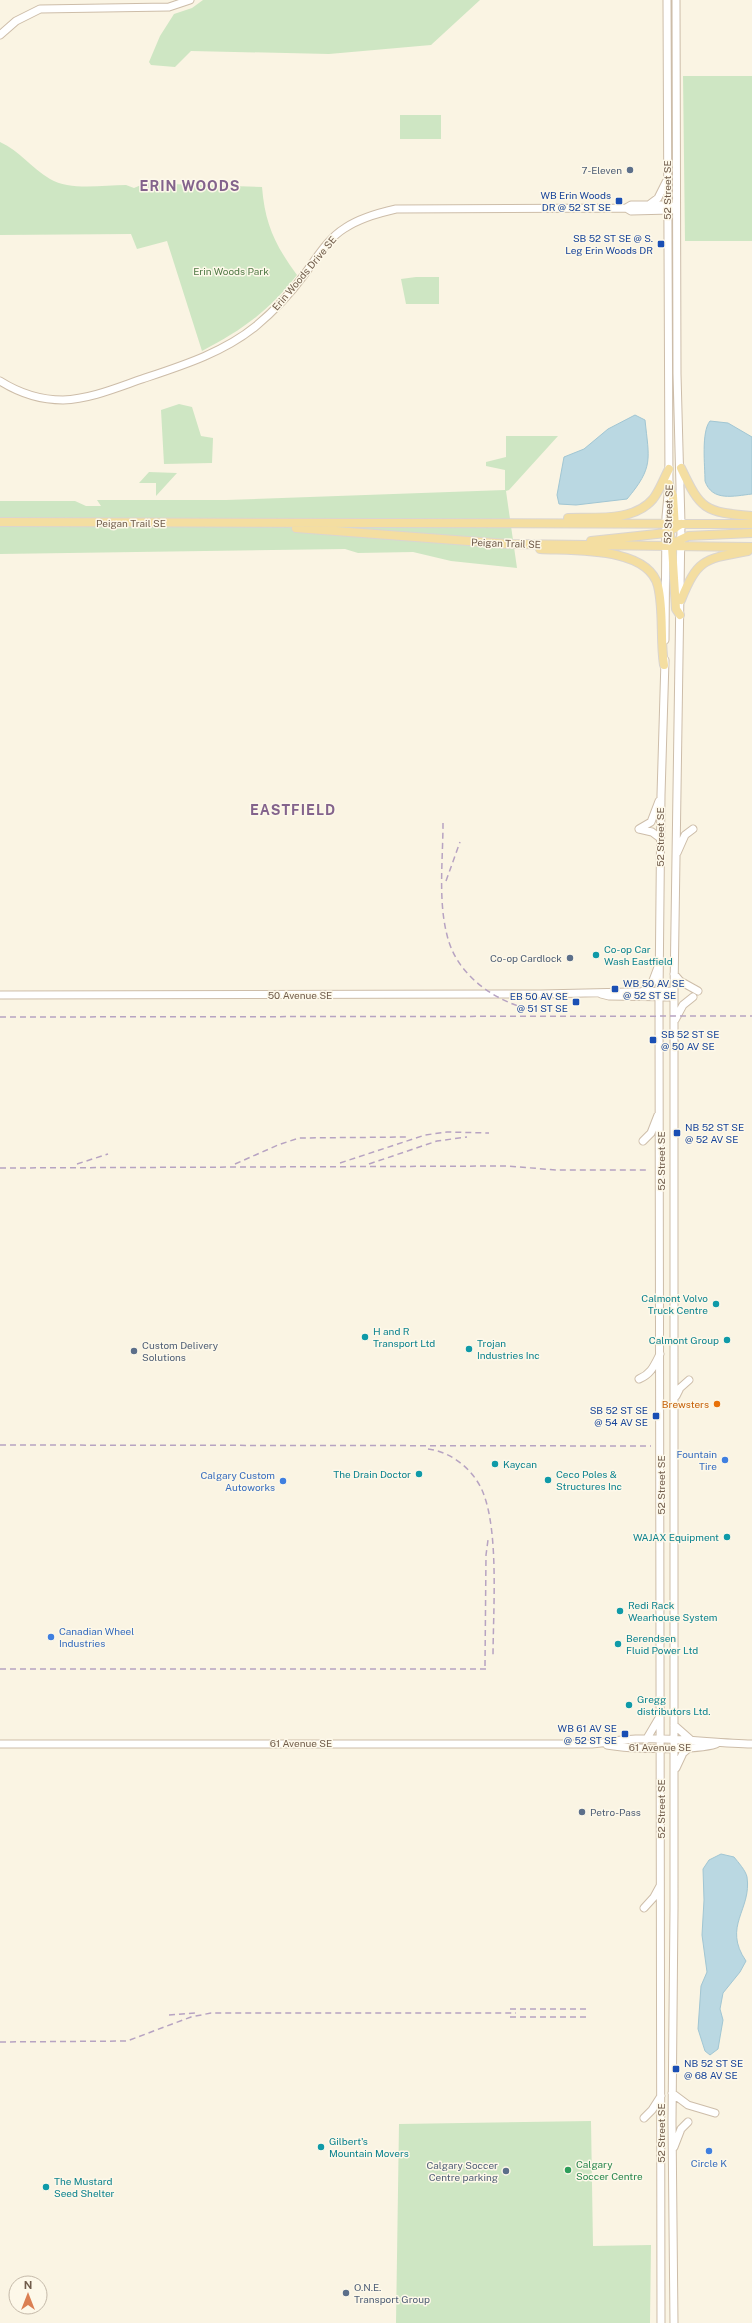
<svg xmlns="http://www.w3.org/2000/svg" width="752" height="2323" font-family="'Public Sans',sans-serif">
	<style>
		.green { fill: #cee6c3 }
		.water { fill: #bad8e2; stroke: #a1c6d3 }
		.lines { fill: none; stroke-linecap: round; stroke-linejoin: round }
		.secondary-casing { stroke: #cdbda9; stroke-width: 9 }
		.primary-casing { stroke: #dad5d0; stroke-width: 10 }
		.secondary { stroke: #fff; stroke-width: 7 }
		.primary { stroke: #f4dea1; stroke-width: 8 }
		.rail { stroke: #b7a3c2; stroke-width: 1.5; stroke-dasharray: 6 4; stroke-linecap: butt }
		.service-dot { fill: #5c6f8a; stroke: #fdf8e9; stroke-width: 1.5 }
		.transit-dot { fill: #1a4fb4; stroke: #fdf8e9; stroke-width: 1.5 }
		.culture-dot { fill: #0f9aa8; stroke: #fdf8e9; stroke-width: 1.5 }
		.food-dot { fill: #e8710a; stroke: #fdf8e9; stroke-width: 1.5 }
		.shop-dot { fill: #3f7fe0; stroke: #fdf8e9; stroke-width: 1.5 }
		.leisure-dot { fill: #2e9e5b; stroke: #fdf8e9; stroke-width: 1.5 }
		.labels { text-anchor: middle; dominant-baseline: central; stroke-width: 3; stroke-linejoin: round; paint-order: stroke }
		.service-label { font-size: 10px; fill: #4e5e75; stroke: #fdf8e9; text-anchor: end }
		.street-label { font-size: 10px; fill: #705c4b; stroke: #fdf8e9 }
		.transit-label { font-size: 10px; fill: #164399; stroke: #fdf8e9; text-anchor: end }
		.park-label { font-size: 10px; fill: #517a47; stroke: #fdf8e9 }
		.culture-label { font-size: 10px; fill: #0d838f; stroke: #fdf8e9; text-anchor: start }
		.food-label { font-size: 10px; fill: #c56008; stroke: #fdf8e9; text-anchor: end }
		.shop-label { font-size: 10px; fill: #366cbe; stroke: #fdf8e9; text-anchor: end }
		.leisure-label { font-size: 10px; fill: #27864d; stroke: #fdf8e9; text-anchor: start }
		.district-label { font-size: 14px; font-weight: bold; letter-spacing: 1px; fill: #83638c; stroke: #fdf8e9 }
	</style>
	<rect width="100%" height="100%" fill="#faf4e3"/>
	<path class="green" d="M 203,0 L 480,0 L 431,45 L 329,54 L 191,51 L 175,67 L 151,65 L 149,62 L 160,36 L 174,14 L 192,8 Z
		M 683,76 L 752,76 L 752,241 L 685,241 Z
		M 400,115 L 441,115 L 441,139 L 400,139 Z
		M 0,142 C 20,151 31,168 50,179 C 70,191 103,185 126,185 L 134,188 L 141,185 L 143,180 L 170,182 L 170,184 L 262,187 C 265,224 275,245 297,275 C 269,311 242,330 202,351 L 167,241 L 137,249 L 131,234 L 0,235 Z
		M 416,277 L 439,277 L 439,304 L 406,304 L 401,279 Z
		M 179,404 L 192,407 L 201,436 L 213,438 L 212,463 L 164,464 L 161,410 Z
		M 506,436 L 558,436 L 509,490 L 506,491 L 517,568 L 451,561 L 413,552 L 358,553 L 345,549 L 0,554 L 0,501 L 75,501 L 86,506 L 101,506 L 97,500 L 226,500 L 505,490 L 505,470 L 486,466 L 486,462 L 506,457 Z
		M 149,472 L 177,473 L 156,496 L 156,483 L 139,483 Z
		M 591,2121 L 593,2246 L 651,2245 L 650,2323 L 396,2323 L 399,2124 Z"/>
	<path class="water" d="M 635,415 L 645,420 C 649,459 654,467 627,499 L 576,505 L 559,504 L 557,495 L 564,457 L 584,449 L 608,429 Z
		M 710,421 L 728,423 L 752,437 L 752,494 C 734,496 712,502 705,481 C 705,466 701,432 710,421 Z
		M 721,1854 L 734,1857 C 738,1862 746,1871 747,1877 C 752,1910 722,1926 746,1961 L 740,1972 L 723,1993 L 720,2009 L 723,2020 L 718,2049 L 710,2055 L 705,2051 L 698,2029 L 701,1986 L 707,1972 L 702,1935 L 704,1900 L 703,1869 L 709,1860 Z"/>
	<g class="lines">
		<g class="secondary-casing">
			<path id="secondary" d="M 0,35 L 16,21 L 40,9 L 169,7 L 190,0
				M 650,204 L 658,198 L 666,182
				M 626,208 L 631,211 L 671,210
				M 0,381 C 19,393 40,400 63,400 C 90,399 116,388 142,379 C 181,366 223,353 256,326 C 274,311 290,294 304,275 C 316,259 327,239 345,228 C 360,218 378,213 396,209 L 626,208 L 631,205 L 670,205
				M 665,640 L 666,517 L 669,484 L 667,0
				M 639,829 L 651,822 L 659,801
				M 639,829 L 652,832 L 660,838
				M 677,853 L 685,835 L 693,829
				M 674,974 L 680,981 L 698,991
				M 643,991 L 652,983 L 658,967
				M 601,994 L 609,996 L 674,997
				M 0,995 L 541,994 L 674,991
				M 675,1020 L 683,1005 L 693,997
				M 643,1141 L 651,1133 L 658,1115
				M 639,1379 C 651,1374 654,1366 660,1354
				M 676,1396 L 680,1388 L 689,1380
				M 674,1725 L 691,1740
				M 646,1740 L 659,1718
				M 0,1744 L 588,1744 C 600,1744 611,1741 622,1740 C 665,1736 709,1743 752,1744
				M 607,1745 C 630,1749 695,1751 716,1744
				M 676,1768 L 683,1753 L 690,1747
				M 644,1908 L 654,1897 L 660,1886
				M 672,2093 L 688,2105 L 715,2113
				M 644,2118 L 652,2110 L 661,2096
				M 674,2147 L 681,2129 L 688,2122
				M 661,2323 L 659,997 L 661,795 L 665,660
				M 674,2323 L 672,2122 L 674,1909 L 674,991 L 681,524 L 677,374 L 676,0"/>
		</g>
		<g class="primary-casing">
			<path id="primary" d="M 681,468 C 701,510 704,512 752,516
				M 669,484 L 673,496 L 675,528
				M 568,518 C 595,517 634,522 653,499 C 660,490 664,478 669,469
				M 0,522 L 752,524
				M 296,528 L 508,544 L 752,547
				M 669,528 L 672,547 L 676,609 L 680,615
				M 591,541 L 666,533 L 681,524
				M 669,545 L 688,536 L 752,533
				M 540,549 C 572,551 648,546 658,586 C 664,611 660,639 664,665
				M 681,600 C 698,558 705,559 748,551"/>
		</g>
		<use href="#secondary" class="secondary"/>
		<use href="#primary" class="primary"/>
		<path class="rail" d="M 443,823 C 443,859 438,900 447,935 C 457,979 503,1007 544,1012
			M 446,881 L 460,842
			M 0,1017 L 752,1016
			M 340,1163 L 425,1135 L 447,1132 L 489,1133
			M 77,1164 L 108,1154
			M 235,1164 L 278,1145 L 299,1138 L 407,1137
			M 369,1164 L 437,1141 L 467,1137
			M 0,1168 L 506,1166 L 557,1170 L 646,1170
			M 0,1445 L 651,1446
			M 428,1449 C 453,1452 476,1472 484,1495 C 499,1536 493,1613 493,1658
			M 485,1666 L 486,1555 L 488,1540
			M 0,1669 L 488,1669
			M 510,2009 L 586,2009
			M 169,2015 L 195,2013
			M 510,2017 L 586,2017
			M 0,2042 L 127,2041 L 191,2017 L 211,2013 L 516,2013"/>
	</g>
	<g class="service-dot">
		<circle cx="630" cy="170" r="4"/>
		<circle cx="570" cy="958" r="4"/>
		<circle cx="134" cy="1351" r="4"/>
		<circle cx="582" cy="1812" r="4"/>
		<circle cx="506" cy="2171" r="4"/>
		<circle cx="346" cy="2293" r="4"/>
	</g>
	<g class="transit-dot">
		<rect x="615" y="197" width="8" height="8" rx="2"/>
		<rect x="657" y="240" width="8" height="8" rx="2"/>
		<rect x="611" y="985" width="8" height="8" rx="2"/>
		<rect x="572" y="998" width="8" height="8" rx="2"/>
		<rect x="649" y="1036" width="8" height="8" rx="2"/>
		<rect x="673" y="1129" width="8" height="8" rx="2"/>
		<rect x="652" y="1412" width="8" height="8" rx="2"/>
		<rect x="621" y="1730" width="8" height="8" rx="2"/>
		<rect x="672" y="2065" width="8" height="8" rx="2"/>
	</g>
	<g class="culture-dot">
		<circle cx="596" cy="955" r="4"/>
		<circle cx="716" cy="1304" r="4"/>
		<circle cx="365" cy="1337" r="4"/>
		<circle cx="727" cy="1340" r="4"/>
		<circle cx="469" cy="1349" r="4"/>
		<circle cx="495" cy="1464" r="4"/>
		<circle cx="419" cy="1474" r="4"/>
		<circle cx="548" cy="1480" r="4"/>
		<circle cx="727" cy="1537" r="4"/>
		<circle cx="620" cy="1611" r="4"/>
		<circle cx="618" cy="1644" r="4"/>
		<circle cx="629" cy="1705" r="4"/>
		<circle cx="321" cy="2147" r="4"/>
		<circle cx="46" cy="2187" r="4"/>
	</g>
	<circle class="food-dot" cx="717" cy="1404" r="4"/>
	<g class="shop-dot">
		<circle cx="725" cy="1460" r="4"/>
		<circle cx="283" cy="1481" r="4"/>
		<circle cx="51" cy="1637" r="4"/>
		<circle cx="709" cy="2151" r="4"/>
	</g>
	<circle class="leisure-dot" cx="568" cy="2170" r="4"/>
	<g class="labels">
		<g class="service-label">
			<text x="622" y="170">7-Eleven</text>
			<text x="562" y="958">Co-op Cardlock</text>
			<text x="142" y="1345" text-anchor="start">Custom Delivery<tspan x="142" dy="12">Solutions</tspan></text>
			<text x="590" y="1812" text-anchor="start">Petro-Pass</text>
			<text x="498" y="2165">Calgary Soccer<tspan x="498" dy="12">Centre parking</tspan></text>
			<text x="354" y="2287" text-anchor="start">O.N.E.<tspan x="354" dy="12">Transport Group</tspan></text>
		</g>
		<g class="street-label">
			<text transform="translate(667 190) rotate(-90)">52 Street SE</text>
			<text transform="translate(304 273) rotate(-50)">Erin Woods Drive SE</text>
			<text transform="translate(668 514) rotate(-88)">52 Street SE</text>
			<text x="131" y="523">Peigan Trail SE</text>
			<text transform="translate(506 543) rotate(2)">Peigan Trail SE</text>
			<text transform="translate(660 837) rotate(-90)">52 Street SE</text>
			<text x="300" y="995">50 Avenue SE</text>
			<text transform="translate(661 1161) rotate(-90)">52 Street SE</text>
			<text transform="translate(661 1485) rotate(-90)">52 Street SE</text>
			<text x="301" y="1743">61 Avenue SE</text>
			<text x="660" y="1747">61 Avenue SE</text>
			<text transform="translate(661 1809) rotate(-90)">52 Street SE</text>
			<text transform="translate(661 2133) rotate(-90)">52 Street SE</text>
		</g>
		<g class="transit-label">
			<text x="611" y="195">WB Erin Woods<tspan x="611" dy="12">DR @ 52 ST SE</tspan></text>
			<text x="653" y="238">SB 52 ST SE @ S.<tspan x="653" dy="12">Leg Erin Woods DR</tspan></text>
			<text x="623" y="983" text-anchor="start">WB 50 AV SE<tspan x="623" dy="12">@ 52 ST SE</tspan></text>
			<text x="568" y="996">EB 50 AV SE<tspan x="568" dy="12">@ 51 ST SE</tspan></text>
			<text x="661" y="1034" text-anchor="start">SB 52 ST SE<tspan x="661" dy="12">@ 50 AV SE</tspan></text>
			<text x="685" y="1127" text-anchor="start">NB 52 ST SE<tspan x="685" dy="12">@ 52 AV SE</tspan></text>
			<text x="648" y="1410">SB 52 ST SE<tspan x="648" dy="12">@ 54 AV SE</tspan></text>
			<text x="617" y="1728">WB 61 AV SE<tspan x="617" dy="12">@ 52 ST SE</tspan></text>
			<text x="684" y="2063" text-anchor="start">NB 52 ST SE<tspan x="684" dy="12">@ 68 AV SE</tspan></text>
		</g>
		<g class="park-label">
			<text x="231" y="271">Erin Woods Park</text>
		</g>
		<g class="culture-label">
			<text x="604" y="949">Co-op Car<tspan x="604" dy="12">Wash Eastfield</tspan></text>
			<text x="708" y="1298" text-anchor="end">Calmont Volvo<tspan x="708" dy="12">Truck Centre</tspan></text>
			<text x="373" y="1331">H and R<tspan x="373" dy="12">Transport Ltd</tspan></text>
			<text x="719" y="1340" text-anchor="end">Calmont Group</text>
			<text x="477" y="1343">Trojan<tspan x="477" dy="12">Industries Inc</tspan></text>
			<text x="503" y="1464">Kaycan</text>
			<text x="411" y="1474" text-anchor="end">The Drain Doctor</text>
			<text x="556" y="1474">Ceco Poles &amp;<tspan x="556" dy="12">Structures Inc</tspan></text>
			<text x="719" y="1537" text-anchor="end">WAJAX Equipment</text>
			<text x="628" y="1605">Redi Rack<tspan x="628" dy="12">Wearhouse System</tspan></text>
			<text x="626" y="1638">Berendsen<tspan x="626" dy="12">Fluid Power Ltd</tspan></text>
			<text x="637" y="1699">Gregg<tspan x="637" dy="12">distributors Ltd.</tspan></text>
			<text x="329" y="2141">Gilbert's<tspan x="329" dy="12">Mountain Movers</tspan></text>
			<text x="54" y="2181">The Mustard<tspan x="54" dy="12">Seed Shelter</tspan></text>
		</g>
		<g class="food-label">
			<text x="709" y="1404">Brewsters</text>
		</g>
		<g class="shop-label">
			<text x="717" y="1454">Fountain<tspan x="717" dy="12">Tire</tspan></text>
			<text x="275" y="1475">Calgary Custom<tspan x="275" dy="12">Autoworks</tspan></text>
			<text x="59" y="1631" text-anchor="start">Canadian Wheel<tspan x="59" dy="12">Industries</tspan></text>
			<text x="709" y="2163" text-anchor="middle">Circle K</text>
		</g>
		<g class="leisure-label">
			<text x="576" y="2164">Calgary<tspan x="576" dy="12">Soccer Centre</tspan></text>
		</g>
		<g class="district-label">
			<text x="190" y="186">ERIN WOODS</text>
			<text x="293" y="810">EASTFIELD</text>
		</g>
	</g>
	<g transform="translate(28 2295)"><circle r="19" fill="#fdf8e9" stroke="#c5baaa"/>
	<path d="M0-3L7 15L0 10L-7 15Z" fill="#db7f52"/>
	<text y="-6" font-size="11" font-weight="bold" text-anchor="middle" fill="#705c4b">N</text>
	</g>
</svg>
